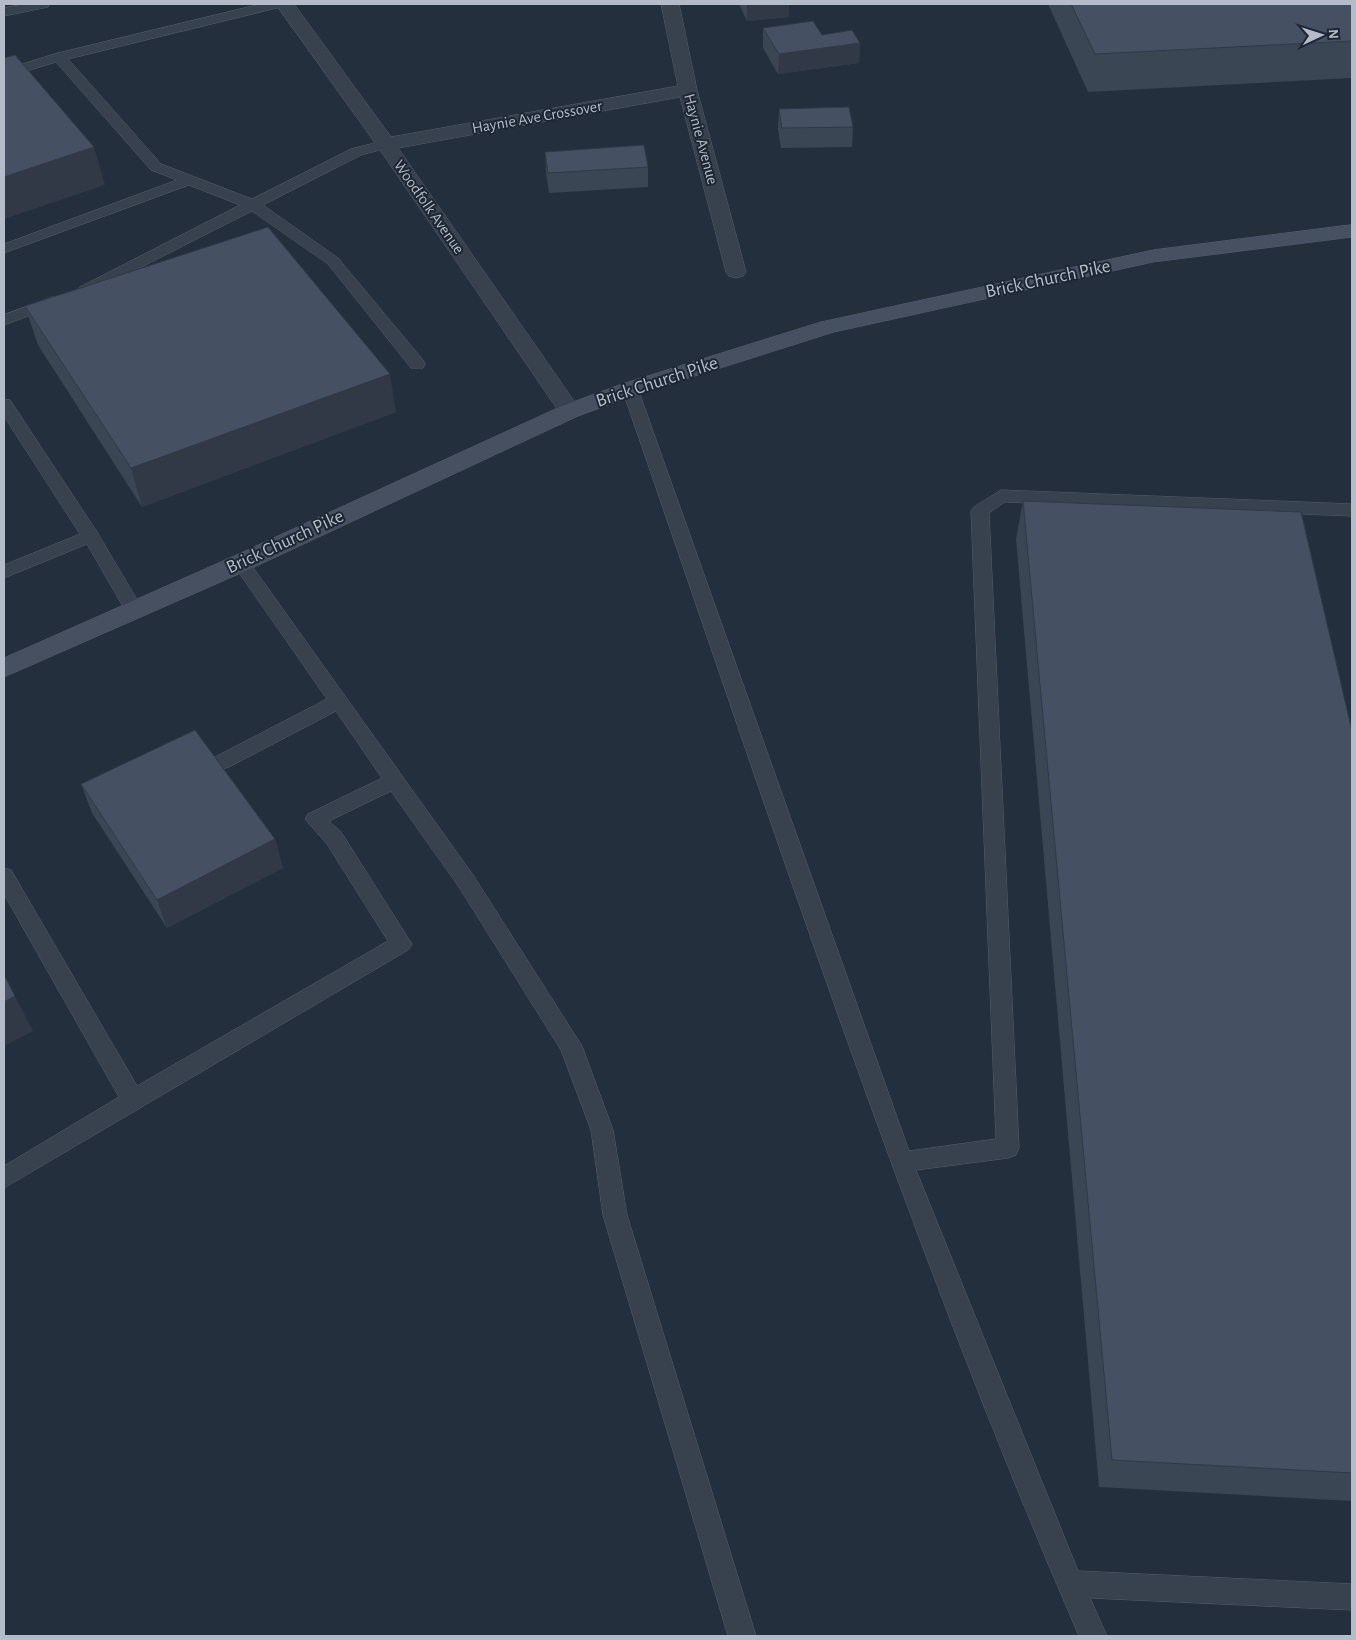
<svg xmlns="http://www.w3.org/2000/svg" width="1356" height="1640" font-family="'Alegreya Sans',sans-serif">
	<style>
		.lines { fill: none; stroke-linecap: round; stroke-linejoin: round }
		.lane-casing { stroke: #565f6c; stroke-width: 1 }
		.street-casing { stroke: #565f6c; stroke-width: 1 }
		.secondary-casing { stroke: #565f6c; stroke-width: 1 }
		.lane { fill: #38414e; fill-rule: evenodd }
		.street { fill: #38414e; fill-rule: evenodd }
		.secondary { fill: #465061; fill-rule: evenodd }
		.wall { fill: #3b4654 }
		.shaded-wall { fill: #303945 }
		.building { fill: #455162; stroke: #303945 }
		.labels { text-anchor: middle; dominant-baseline: central; stroke-width: 4; stroke-linejoin: round; paint-order: stroke }
		.far-street-label { font-size: 16px; fill: #b4bcc9; stroke: #1d2633 }
		.street-label { font-size: 19px; fill: #b4bcc9; stroke: #1d2633 }
	</style>
	<rect width="100%" height="100%" fill="#242f3e"/>
	<g class="lines">
		<g class="lane-casing">
			<path id="lane" d="M 25,4 L 49,4 L 48,7 L 4,16 L 4,8 Z
				M 261,4 L 282,4 L 281,7 L 68,59 L 161,164 L 252,199 L 351,149 L 386,140 L 391,141 L 393,144 L 391,147 L 361,155 L 263,205 L 338,258 L 423,360 L 425,364 L 423,368 L 411,368 L 328,264 L 252,211 L 90,293 L 80,293 L 77,290 L 80,287 L 240,205 L 189,185 L 4,253 L 4,244 L 177,180 L 151,170 L 56,62 L 4,78 L 4,70 L 54,54 Z
				M 53,297 L 61,302 L 58,305 L 4,325 L 4,315 Z
				M 630,384 L 636,385 L 638,389 L 909,1151 L 996,1139 L 971,511 L 974,507 L 1001,490 L 1352,504 L 1352,516 L 1005,502 L 989,513 L 1019,1148 L 1016,1155 L 1008,1158 L 916,1170 L 1078,1571 L 1352,1584 L 1352,1610 L 1090,1598 L 1107,1636 L 1079,1636 C 903,1230 767,807 622,389 L 624,385 Z
				M 4,399 L 10,400 L 97,532 L 143,610 L 140,615 L 134,616 L 128,615 L 87,544 L 4,578 L 4,565 L 80,534 L 4,416 Z
				M 241,557 L 247,559 L 473,875 L 582,1046 L 613,1130 L 627,1215 L 756,1636 L 728,1636 L 603,1215 L 591,1130 L 561,1050 L 459,887 L 391,791 L 329,821 L 341,832 L 408,938 L 412,944 L 408,950 L 4,1188 L 4,1166 L 119,1097 L 4,894 L 4,868 L 11,870 L 137,1086 L 388,941 L 327,844 L 305,819 L 308,814 L 382,778 L 336,711 L 229,767 L 222,769 L 215,767 L 212,762 L 215,757 L 327,699 L 235,567 L 232,563 L 235,559 Z"/>
		</g>
		<g class="street-casing">
			<path id="street" d="M 276,4 L 294,4 L 391,137 L 678,86 L 661,4 L 679,4 L 697,90 L 746,272 L 743,276 L 736,278 L 729,276 L 726,272 L 680,97 L 398,148 L 581,411 L 578,416 L 570,418 L 562,416 L 378,147 Z"/>
		</g>
		<g class="secondary-casing">
			<path id="secondary" d="M 1352,225 L 1352,237 L 1153,262 L 834,332 L 638,394 L 578,416 L 250,569 L 4,677 L 4,658 L 232,557 L 562,406 L 622,384 L 821,322 L 1153,250 Z"/>
		</g>
		<use href="#lane" class="lane"/>
		<use href="#street" class="street"/>
		<use href="#secondary" class="secondary"/>
	</g>
	<path class="wall" d="M 739,4 L 789,4 L 789,17 L 747,21 Z
		M 1048,4 L 1352,4 L 1352,78 L 1088,92 Z
		M 763,28 L 822,35 L 860,43 L 859,63 L 778,74 L 763,48 Z
		M 779,109 L 853,127 L 852,147 L 781,148 L 778,129 Z
		M 545,152 L 648,167 L 648,187 L 549,193 L 546,172 Z
		M 25,306 L 396,412 L 142,507 L 38,345 Z
		M 1023,501 L 1352,731 L 1352,1501 L 1099,1487 L 1016,539 Z
		M 81,784 L 275,839 L 283,868 L 167,928 L 92,813 Z"/>
	<path class="shaded-wall" d="M 747,4 L 789,4 L 789,17 L 747,21 Z
		M 860,43 L 859,63 L 778,74 L 779,54 Z
		M 94,147 L 105,185 L 4,219 L 4,177 Z
		M 390,374 L 396,412 L 142,507 L 131,468 Z
		M 275,839 L 283,868 L 167,928 L 157,900 Z
		M 15,996 L 33,1031 L 4,1046 L 4,1002 Z"/>
	<path class="building" d="M 1071,4 L 1352,4 L 1352,41 L 1095,54 Z
		M 813,21 L 822,35 L 852,30 L 860,43 L 779,54 L 763,28 Z
		M 15,55 L 94,147 L 4,177 L 4,58 Z
		M 849,107 L 853,127 L 782,128 L 779,109 Z
		M 644,145 L 648,167 L 548,173 L 545,152 Z
		M 268,227 L 390,374 L 131,468 L 25,306 Z
		M 1023,501 L 1301,512 L 1352,731 L 1352,1473 L 1112,1460 Z
		M 195,730 L 275,839 L 157,900 L 81,784 Z
		M 4,975 L 15,996 L 4,1002 Z"/>
	<g class="labels">
		<g class="far-street-label">
			<text transform="translate(537 117) rotate(-10)">Haynie Ave Crossover</text>
			<text transform="translate(701 139) rotate(75)">Haynie Avenue</text>
			<text transform="translate(429 207) rotate(55)">Woodfolk Avenue</text>
		</g>
		<g class="street-label">
			<text transform="translate(1048 279) rotate(-12)">Brick Church Pike</text>
			<text transform="translate(657 382) rotate(-18)">Brick Church Pike</text>
			<text transform="translate(285 542) rotate(-25)">Brick Church Pike</text>
		</g>
	</g>
	<rect width="1356" height="1640" fill="none" stroke="#b4bcc9" stroke-width="10"/>
	<g transform="translate(1321 35) rotate(86)" stroke="#1d2633" stroke-width="4" paint-order="stroke">
	<path d="M0-4L9 19L0 12L-9 19Z" fill="#b4bcc9"/>
	<text y="-8" font-size="14" font-weight="bold" text-anchor="middle" fill="#b4bcc9">N</text>
	</g>
</svg>
